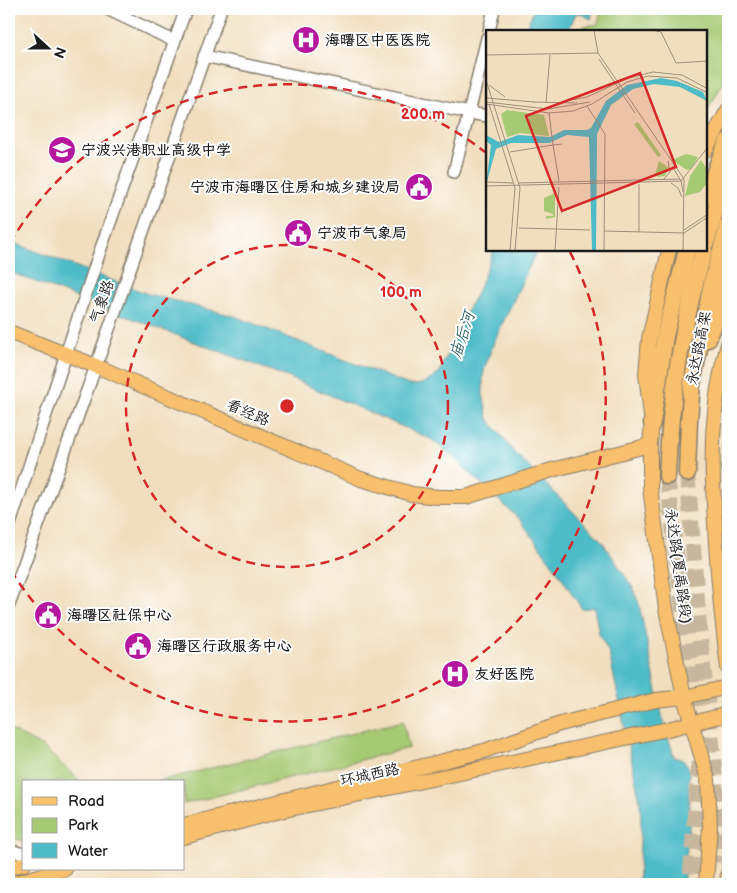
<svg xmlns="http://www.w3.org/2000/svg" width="737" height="893" font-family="'Balsamiq Sans','LXGW WenKai TC',sans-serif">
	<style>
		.green { fill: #a6c973; stroke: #617248 }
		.water { fill: #4ebcc8; stroke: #356c72 }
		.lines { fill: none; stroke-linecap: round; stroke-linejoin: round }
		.highway-tunnel { stroke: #c6b79e; stroke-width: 16; stroke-dasharray: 16 8; stroke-linecap: butt }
		.minor-casing { stroke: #867d6d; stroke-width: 14 }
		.major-casing { stroke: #867d6d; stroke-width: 16 }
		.highway-casing { stroke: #867d6d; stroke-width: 19 }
		.minor { stroke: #fff; stroke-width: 11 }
		.major { stroke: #f8bf6c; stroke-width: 14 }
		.highway { stroke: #f8bf6c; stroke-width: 16 }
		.ring { fill: none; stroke: #d62828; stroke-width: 2.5; stroke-dasharray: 9 6 }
		.labels { text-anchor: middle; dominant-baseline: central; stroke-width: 4; stroke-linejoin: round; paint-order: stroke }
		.poi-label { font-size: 15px; font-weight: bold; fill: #1c1c1c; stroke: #fff; text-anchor: start }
		.street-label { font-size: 15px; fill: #1c1c1c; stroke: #fff }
		.water-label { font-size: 16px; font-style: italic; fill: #326469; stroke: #fff }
		.inset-road { fill: none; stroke: #9c907d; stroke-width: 1 }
		.view { fill: #d62828; fill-opacity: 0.15; stroke: #d62828; stroke-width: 2.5 }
		.inset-edge { fill: none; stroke: #1c1c1c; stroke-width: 2.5 }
		.centre { fill: #d62828; stroke: #fff; stroke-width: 2.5 }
		.ring-label { font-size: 15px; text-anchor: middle; font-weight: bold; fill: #d62828; stroke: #fff; stroke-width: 4; stroke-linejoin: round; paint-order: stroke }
	</style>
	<rect width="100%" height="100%" fill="#fff"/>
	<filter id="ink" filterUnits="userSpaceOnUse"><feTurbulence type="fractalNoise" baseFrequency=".02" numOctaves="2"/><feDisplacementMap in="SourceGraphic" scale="10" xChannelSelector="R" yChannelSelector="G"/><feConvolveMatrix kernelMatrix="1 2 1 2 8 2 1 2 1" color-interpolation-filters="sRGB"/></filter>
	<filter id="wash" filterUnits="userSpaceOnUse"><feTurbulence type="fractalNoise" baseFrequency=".0096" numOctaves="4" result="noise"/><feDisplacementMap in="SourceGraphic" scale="20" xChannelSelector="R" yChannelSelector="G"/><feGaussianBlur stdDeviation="1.12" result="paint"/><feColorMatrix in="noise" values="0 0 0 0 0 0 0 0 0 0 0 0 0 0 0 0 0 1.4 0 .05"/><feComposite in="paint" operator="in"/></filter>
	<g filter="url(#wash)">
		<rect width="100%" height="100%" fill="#f1debe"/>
		<path class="green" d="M 601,9 L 728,9 L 728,75 L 706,112 L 706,31 L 581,31 L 584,26 L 598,24 Z
			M 403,721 L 409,748 L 184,804 L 184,782 L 154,782 Z
			M 9,729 L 43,747 L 81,782 L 24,782 L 24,841 L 9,837 Z"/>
		<path class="water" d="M 534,9 L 593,9 L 591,19 L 580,13 L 576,13 L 568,31 L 525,31 Z
			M 9,241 L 148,294 L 234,316 L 409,385 C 420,386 431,381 439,373 L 467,310 L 476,295 L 494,250 L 537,250 L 494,342 L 485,367 L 483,377 L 483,394 L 488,418 L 512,450 L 601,540 L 633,588 L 639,604 L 663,720 L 674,757 C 681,759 687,761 689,769 L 689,831 L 683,884 L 638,884 L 641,823 L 640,801 L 609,653 L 599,634 L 594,607 L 582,609 L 556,569 L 520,520 L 455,459 L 431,439 L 290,378 L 9,272 Z"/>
	</g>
	<g filter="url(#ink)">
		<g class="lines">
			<path class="highway-tunnel" d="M 687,473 C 693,537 696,602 703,666 C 711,733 720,795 714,862
				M 667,476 L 700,751 L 690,884"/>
			<g class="minor-casing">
				<path id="minor" d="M 107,9 L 174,41
					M 489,31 L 494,9
					M 204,56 L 469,113 L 487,38
					M 454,172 L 469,113 L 487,116
					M 9,527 L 100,251 L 186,9
					M 9,605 L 96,366 L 221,9
					M 9,850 L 24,854"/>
			</g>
			<g class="major-casing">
				<path id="major" d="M 706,149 L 728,110
					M 669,250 L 649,339 L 646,374 L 652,423 L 650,445 L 650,487 L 666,609 L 684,697 L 708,779 L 710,826 L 706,884
					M 9,332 L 96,366 L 361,479 L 412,494 L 438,497 L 466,497 L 552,470 L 650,445
					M 728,344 C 710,407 711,459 715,523 C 717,572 722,620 728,668
					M 184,825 L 484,751 L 560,724 L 656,700 L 684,697 L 728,687
					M 184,837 L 280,811 L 668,729 L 728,714
					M 9,868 L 24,864
					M 10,884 L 65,869
					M 727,884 L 728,873"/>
			</g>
			<g class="highway-casing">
				<path id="highway" d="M 706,197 L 719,161 L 728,141
					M 706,242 L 728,169
					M 708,339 L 723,302 L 728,280
					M 652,423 L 665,336 L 687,250
					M 687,473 L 689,421 L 692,384 L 712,283 L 728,225
					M 667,476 C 670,398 682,325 704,250"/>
			</g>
			<use href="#minor" class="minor"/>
			<use href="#major" class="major"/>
			<use href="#highway" class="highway"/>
		</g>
	</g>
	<g class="ring">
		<circle cx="287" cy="406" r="161"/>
		<path d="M10 243A322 322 0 0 1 485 152M570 252A322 322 0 0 1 10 569"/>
	</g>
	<defs>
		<g id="hospital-disc" transform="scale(1.4375)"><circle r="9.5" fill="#b5179e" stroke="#fff"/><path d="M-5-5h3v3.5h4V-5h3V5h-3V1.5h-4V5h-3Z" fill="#fff"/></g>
		<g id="school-disc" transform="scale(1.4375)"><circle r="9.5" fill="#b5179e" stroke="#fff"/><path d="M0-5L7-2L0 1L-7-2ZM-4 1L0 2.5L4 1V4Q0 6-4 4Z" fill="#fff"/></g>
		<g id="civic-disc" transform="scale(1.4375)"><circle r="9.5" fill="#b5179e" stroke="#fff"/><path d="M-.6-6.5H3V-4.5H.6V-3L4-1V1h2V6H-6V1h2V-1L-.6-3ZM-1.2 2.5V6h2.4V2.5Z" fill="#fff"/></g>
	</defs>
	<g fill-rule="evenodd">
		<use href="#hospital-disc" x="306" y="40"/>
		<use href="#school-disc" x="62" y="150"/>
		<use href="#civic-disc" x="419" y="187"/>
		<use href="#civic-disc" x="298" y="233"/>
		<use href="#civic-disc" x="48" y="615"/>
		<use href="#civic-disc" x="138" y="646"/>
		<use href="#hospital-disc" x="455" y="674"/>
	</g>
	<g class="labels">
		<g class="poi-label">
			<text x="325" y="40">海曙区中医医院</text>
			<text x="81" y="150">宁波兴港职业高级中学</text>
			<text x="400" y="187" text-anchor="end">宁波市海曙区住房和城乡建设局</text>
			<text x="317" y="233">宁波市气象局</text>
			<text x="67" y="615">海曙区社保中心</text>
			<text x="157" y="646">海曙区行政服务中心</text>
			<text x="474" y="674">友好医院</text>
		</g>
		<g class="street-label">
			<text transform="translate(102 302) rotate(-71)">气象路</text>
			<text transform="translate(699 348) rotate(-79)">永达路高架</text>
			<text transform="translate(248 413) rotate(23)">看经路</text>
			<text transform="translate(678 566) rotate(82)">永达路(夏禹路段)</text>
			<text transform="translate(370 775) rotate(-12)">环城西路</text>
		</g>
		<g class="water-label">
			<text transform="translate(463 335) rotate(-72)">庙后河</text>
		</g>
	</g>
	<g transform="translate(486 30)">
		<rect width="221" height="221" fill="#f1debe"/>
		<path d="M 21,80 L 58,85 L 63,106 L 34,103 L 21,107 L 15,84 ZM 152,92 L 175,125 L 172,127 L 148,94 ZM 200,124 L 212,127 L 205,139 L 201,140 L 186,130 ZM 215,130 L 221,139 L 220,154 L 214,162 L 199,166 L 204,146 ZM 173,131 L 183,138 L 179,146 L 172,147 L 169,145 ZM 69,163 L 69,187 L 60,189 L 60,186 L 67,186 L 67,184 L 58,181 L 58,168 Z" fill="#a6c973"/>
		<path d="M 175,48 L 191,51 L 217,62 L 221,71 L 194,57 L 168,54 L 147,59 L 125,75 L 111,104 L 110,221 L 106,221 L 103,107 L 81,105 L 63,113 L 25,113 L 10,119 L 0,155 L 5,115 L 0,111 L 0,105 L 13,112 L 32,105 L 64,107 L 78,100 L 101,100 L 105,98 L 120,71 L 141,55 Z" fill="#4ebcc8"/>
		<path class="inset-road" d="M 108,0 L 112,23 L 198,149 L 197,221M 166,0 L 175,2 L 190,33 L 222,31M 0,25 L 112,23M 113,29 L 149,83M 0,50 L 34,158 L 29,221M 3,55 L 19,67M 0,68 L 48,72M 80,71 L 101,67 L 142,48 L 167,42 L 196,45 L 222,59M 0,72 L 62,79 L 104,72M 47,72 L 91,73M 60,73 L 64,25M 0,74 L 63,83 L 87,81 L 106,74 L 141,52 L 162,46 L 191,48 L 222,63M 3,74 L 29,158 L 24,221M 101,76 L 119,104 L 118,221M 63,83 L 67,115 L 76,114M 24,122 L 67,115 L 73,151M 186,136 L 195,151 L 197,162M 178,149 L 184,142 L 182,131M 0,152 L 27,153M 32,153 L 194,149M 185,153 L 192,158 L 196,167M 0,156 L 195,151 L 222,117M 33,198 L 104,200M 198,200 L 222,184M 118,201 L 198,203M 153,202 L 153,154M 198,203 L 222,187M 69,221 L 73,157"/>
		<path class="view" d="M 154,43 L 190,137 L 76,181 L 40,86 Z"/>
		<rect width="221" height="221" class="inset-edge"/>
	</g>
	<circle cx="287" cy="406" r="8" class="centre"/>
	<g class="ring-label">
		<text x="423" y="119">200 m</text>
		<text x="401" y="297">100 m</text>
	</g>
	<rect width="737" height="893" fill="none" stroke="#fff" stroke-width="30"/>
	<rect x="22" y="780" width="162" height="90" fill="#ffffff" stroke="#a4a4a4"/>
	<rect x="32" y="797" width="25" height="8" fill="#f8bf6c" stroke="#a4a4a4"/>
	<text x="68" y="806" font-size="15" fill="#1c1c1c">Road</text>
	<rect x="32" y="818" width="25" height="15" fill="#a6c973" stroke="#a4a4a4"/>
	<text x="68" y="830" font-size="15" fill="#1c1c1c">Park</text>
	<rect x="32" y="843" width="25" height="15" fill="#4ebcc8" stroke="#a4a4a4"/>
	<text x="68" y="856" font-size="15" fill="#1c1c1c">Water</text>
	<g transform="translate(48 48) rotate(111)" stroke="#ffffff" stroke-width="4" paint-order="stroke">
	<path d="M0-4L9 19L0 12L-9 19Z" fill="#1c1c1c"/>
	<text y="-8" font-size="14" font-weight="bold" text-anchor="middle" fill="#1c1c1c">N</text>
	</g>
</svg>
